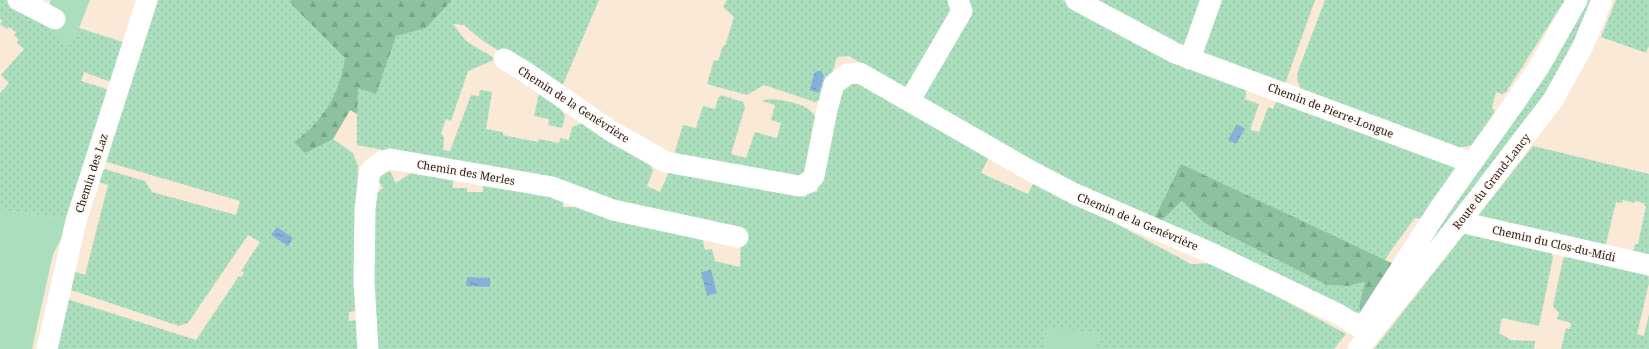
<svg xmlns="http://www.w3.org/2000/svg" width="1649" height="349" font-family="'Noto Serif',serif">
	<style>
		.grass { fill: url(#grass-dots) }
		.forest { fill: url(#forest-firs) }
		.park { fill: #aadebd }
		.water { fill: url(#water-ripples) }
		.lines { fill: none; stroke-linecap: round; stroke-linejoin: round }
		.minor { stroke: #fff; stroke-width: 21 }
		.labels { text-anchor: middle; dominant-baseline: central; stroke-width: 3; stroke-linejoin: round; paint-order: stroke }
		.street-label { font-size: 11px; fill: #211b14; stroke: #fff8f1 }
	</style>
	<defs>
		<pattern id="grass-dots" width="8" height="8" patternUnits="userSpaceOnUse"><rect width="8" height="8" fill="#aadebd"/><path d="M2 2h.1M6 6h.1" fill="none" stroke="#92bea2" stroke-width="1.8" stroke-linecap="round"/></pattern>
		<pattern id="forest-firs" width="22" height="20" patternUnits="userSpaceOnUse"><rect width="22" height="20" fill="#8dc2a1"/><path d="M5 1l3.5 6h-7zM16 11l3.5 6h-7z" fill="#79a68a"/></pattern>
		<pattern id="water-ripples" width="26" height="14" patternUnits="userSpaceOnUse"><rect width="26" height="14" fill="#84b1d7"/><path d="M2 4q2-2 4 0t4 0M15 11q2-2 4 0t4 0" fill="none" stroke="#6c8fad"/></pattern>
	</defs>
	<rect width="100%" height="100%" fill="#fae9d6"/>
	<path class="grass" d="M 0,0 L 9,0 L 57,30 L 69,45 L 79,28 L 129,44 L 114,81 L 108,81 L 84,72 L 81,81 L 104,88 L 109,92 L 72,219 L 0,210 L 0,93 L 9,83 L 1,75 L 24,49 L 17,43 L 19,40 L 14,35 L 16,32 L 9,27 L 7,29 L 0,24 L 2,21 L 0,18 Z
		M 151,0 L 599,0 L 561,89 L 483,41 L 464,25 L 453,24 L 466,41 L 496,59 L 468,71 L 451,121 L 446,119 L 441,133 L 444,138 L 443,150 L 450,151 L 471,95 L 479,96 L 480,90 L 492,92 L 486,129 L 503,132 L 503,135 L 538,142 L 539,139 L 559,143 L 560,138 L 569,140 L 572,127 L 585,122 L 650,162 L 653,171 L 647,186 L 660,192 L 669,172 L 806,197 L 808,191 L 817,192 L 830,115 L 839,86 L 852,77 L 990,155 L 981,173 L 1028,194 L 1035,180 L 1191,264 L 1216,263 L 1346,334 L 1334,349 L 375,349 L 372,198 L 383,188 L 377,178 L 390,171 L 396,183 L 415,170 L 453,178 L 453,188 L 467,188 L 467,192 L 483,192 L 483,183 L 563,198 L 563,207 L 578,207 L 702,236 L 705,250 L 712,249 L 715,261 L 740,267 L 741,230 L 447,162 L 357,145 L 357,114 L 350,110 L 333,139 L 353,153 L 358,166 L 355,247 L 357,311 L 349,312 L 349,321 L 358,320 L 361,349 L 53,349 L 67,299 L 196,340 L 239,276 L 241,277 L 244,273 L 241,271 L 260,242 L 248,235 L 188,323 L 179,326 L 65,288 L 70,270 L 85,275 L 108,185 L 93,180 L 95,173 L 104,169 L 145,181 L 152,192 L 236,215 L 240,201 L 100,160 Z
		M 727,0 L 952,0 L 955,9 L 904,90 L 849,56 L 837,57 L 824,99 L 815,102 L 764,85 L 747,95 L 707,84 L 714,60 L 718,61 L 723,46 L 725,46 L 734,17 L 723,7 Z
		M 960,0 L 1062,0 L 1174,60 L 1247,86 L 1245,99 L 1259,104 L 1250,130 L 1259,132 L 1268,107 L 1273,109 L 1278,97 L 1448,161 L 1457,170 L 1422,220 L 1418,218 L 1415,218 C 1404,233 1394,245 1385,260 L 1182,165 L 1153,221 L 1099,199 L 923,102 L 921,93 Z
		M 1090,0 L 1204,0 L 1188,44 L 1177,48 Z
		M 1217,0 L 1315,0 L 1284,87 L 1206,59 L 1201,46 Z
		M 1325,0 L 1565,0 L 1506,92 L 1502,94 L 1496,92 L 1492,107 L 1495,112 L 1474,145 L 1457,148 L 1379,117 L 1303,95 L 1297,79 L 1298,71 Z
		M 1583,0 L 1592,0 L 1561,70 L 1536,107 L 1382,305 Z
		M 1616,0 L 1649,0 L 1649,46 L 1646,53 L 1601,37 Z
		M 540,89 L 553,97 L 565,116 L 562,128 L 548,125 L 549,119 L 534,116 Z
		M 721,95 L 743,102 L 745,107 L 731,154 L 746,158 L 755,132 L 777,138 L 781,123 L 771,120 L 775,105 L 762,101 C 769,96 799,103 807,108 C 811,111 815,116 818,119 L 803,179 L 673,158 L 683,125 L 696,128 L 703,106 L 715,109 L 718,98 Z
		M 1533,146 L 1649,174 L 1649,257 L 1633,254 L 1635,244 L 1638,244 L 1646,206 L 1644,205 L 1644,203 L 1635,201 L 1634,203 L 1623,200 L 1622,203 L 1616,202 L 1605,248 L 1476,218 Z
		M 1182,201 L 1204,223 L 1327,285 L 1348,286 L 1366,282 L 1359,306 L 1360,313 L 1352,312 L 1159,223 Z
		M 1468,229 L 1550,250 L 1553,257 L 1539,326 L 1502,318 L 1499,333 L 1511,340 L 1535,341 L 1534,349 L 1374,349 Z
		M 1568,253 L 1648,269 L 1649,283 L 1637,334 L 1644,336 L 1649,314 L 1649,349 L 1561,349 L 1566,328 L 1570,329 L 1571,323 L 1557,319 L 1559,313 L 1553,306 L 1563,259 Z"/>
	<path class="forest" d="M 291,0 L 452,0 L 426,28 L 396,36 L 376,94 L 358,88 L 357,114 L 350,110 L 333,139 L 305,153 L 294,142 C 323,122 340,93 345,58 L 292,5 Z
		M 1181,164 L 1398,266 L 1360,313 L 1359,306 L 1365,282 L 1348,286 L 1327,285 L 1204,223 L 1182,201 L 1159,223 L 1153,221 Z"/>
	<path class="park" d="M 51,0 L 90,0 L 79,28 L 69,45 L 53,35 L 56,30 L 42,22 Z
		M 0,210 L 72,219 L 53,254 L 32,349 L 0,349 Z
		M 1047,326 L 1100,334 L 1097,349 L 1043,349 Z"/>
	<path class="water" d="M 818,71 L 821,71 L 824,76 L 819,93 L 810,90 L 814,73 Z
		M 1237,124 L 1245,129 L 1236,144 L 1228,140 Z
		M 277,227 L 293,238 L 288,246 L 271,235 Z
		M 711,270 L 717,293 L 707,296 L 701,272 Z
		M 467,277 L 490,278 L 490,287 L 466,286 Z"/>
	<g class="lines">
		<path class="minor" d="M 18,0 L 55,19
			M 1076,0 L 1175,53 L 1472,163
			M 504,59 L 524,71 L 611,131 L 666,162 L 799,186 L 808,183 L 814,176 L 827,110 L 834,84 L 848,74 L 860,73 L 1029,170 L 1075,194 L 1211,253 L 1340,315 L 1370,334
			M 1190,59 L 1211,0
			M 910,100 L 962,11 L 958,0
			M 1460,222 L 1649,265
			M 1365,324 L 1439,209 L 1513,105 L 1539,67 L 1577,0
			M 47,349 L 76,221 L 147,0
			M 368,349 L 364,282 L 365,208 L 370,171 L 381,162 L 390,159 L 552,187 L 613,210 L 738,237
			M 1358,349 L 1460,222 L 1553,100 L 1583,46 L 1602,0"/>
	</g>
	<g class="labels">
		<g class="street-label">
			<text transform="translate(574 104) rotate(33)">Chemin de la Genévrière</text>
			<text transform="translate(1331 110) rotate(21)">Chemin de Pierre-Longue</text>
			<text transform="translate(466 172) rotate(10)">Chemin des Merles</text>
			<text transform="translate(91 173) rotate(-72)">Chemin des Laz</text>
			<text transform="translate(1491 181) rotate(-52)">Route du Grand-Lancy</text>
			<text transform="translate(1138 221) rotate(23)">Chemin de la Genévrière</text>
			<text transform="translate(1554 243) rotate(13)">Chemin du Clos-du-Midi</text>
		</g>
	</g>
</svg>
